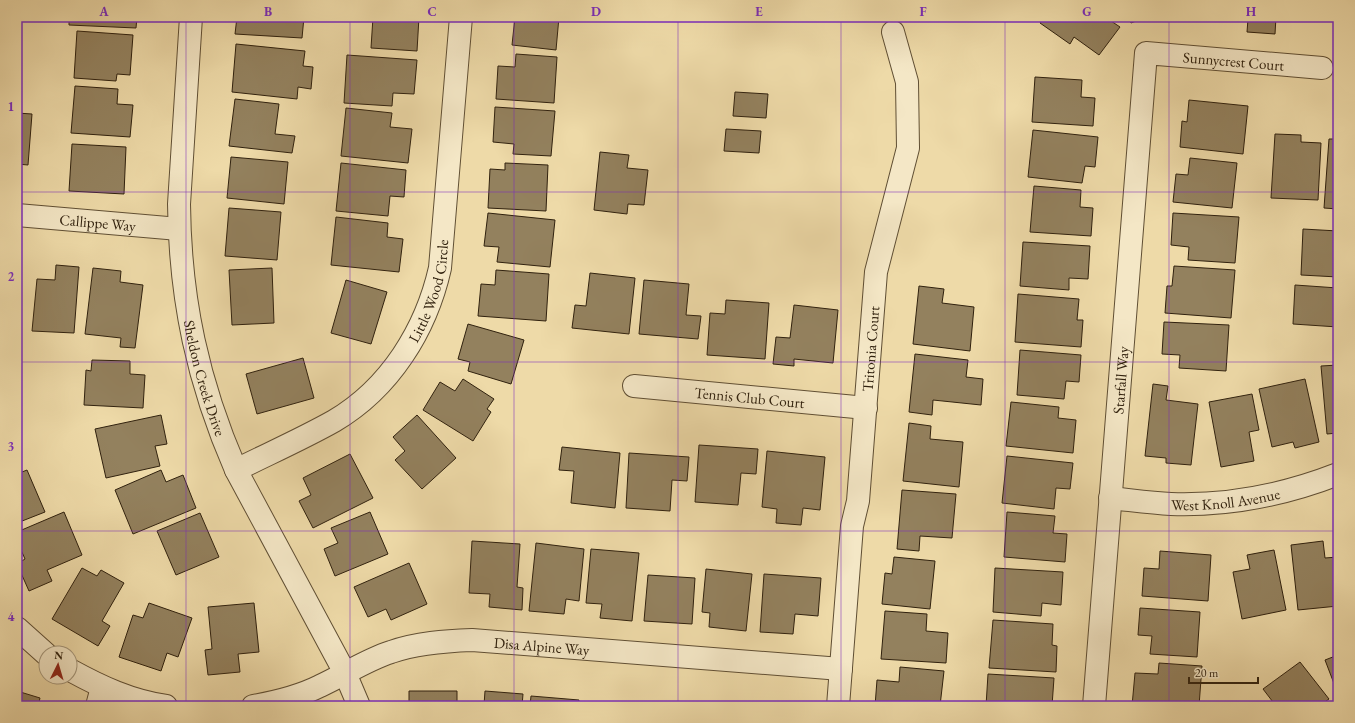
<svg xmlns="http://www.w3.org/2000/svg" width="1355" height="723" font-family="'EB Garamond',serif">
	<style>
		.building { fill: #93815e; stroke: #30210e }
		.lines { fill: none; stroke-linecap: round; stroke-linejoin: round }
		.minor-casing { stroke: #604f34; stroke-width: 24 }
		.minor { stroke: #f4e7c6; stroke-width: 22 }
		.grid { fill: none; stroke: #7b2cbf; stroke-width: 1; stroke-opacity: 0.55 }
		.labels { text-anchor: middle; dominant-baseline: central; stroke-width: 3.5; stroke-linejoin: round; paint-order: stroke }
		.street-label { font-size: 15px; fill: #30210e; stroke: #f4e7c6 }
		.neatline { fill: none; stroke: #7b2cbf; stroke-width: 1.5 }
		.grid-label { font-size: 13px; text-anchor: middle; font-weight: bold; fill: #7b2cbf }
	</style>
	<rect width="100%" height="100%" fill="#eedaa8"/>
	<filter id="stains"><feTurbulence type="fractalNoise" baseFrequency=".005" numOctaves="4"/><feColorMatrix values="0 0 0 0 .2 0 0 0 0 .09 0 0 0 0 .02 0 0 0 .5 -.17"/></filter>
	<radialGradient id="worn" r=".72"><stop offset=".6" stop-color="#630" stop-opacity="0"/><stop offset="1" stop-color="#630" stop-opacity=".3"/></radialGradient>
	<path class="building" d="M 69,17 L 137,17 L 136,28 L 69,25 Z
		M 237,17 L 304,17 L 302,38 L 235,34 Z
		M 373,17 L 419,17 L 417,51 L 371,48 Z
		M 515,17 L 559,17 L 556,50 L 512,45 Z
		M 1044,17 L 1105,17 L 1120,27 L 1099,55 L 1074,37 L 1070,44 L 1040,23 Z
		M 1128,17 L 1146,17 L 1131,23 Z
		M 1187,17 L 1222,17 L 1221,21 L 1187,19 Z
		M 1230,17 L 1276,17 L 1275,34 L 1247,32 L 1248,19 Z
		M 1284,17 L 1312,17 L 1312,21 L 1284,19 Z
		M 77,31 L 133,35 L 130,75 L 117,74 L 116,81 L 74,78 Z
		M 236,44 L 305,51 L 303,66 L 313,67 L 311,89 L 298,87 L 297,99 L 232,92 Z
		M 516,54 L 557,57 L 554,103 L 496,99 L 498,66 L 515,67 Z
		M 347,55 L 417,60 L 414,94 L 393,93 L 392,106 L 344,103 Z
		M 1035,77 L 1082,80 L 1081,97 L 1095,98 L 1093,126 L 1032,122 Z
		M 75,86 L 118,89 L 117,104 L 133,105 L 130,137 L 71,133 Z
		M 735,92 L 768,94 L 766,118 L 733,116 Z
		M 235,99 L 279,104 L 275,134 L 295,136 L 292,153 L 229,146 Z
		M 1189,100 L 1248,106 L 1243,154 L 1180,147 L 1182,121 L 1187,122 Z
		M 495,107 L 555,111 L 551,156 L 513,154 L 514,144 L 493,142 Z
		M 346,108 L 392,113 L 390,127 L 412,129 L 408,163 L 341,156 Z
		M 17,113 L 32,114 L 28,165 L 17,164 Z
		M 726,129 L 761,131 L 759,153 L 724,151 Z
		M 1033,130 L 1098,137 L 1095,167 L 1085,166 L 1082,183 L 1028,177 Z
		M 1275,134 L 1301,135 L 1301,142 L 1321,143 L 1318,200 L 1271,198 Z
		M 1329,139 L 1338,139 L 1338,209 L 1324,208 Z
		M 72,144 L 126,147 L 124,194 L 69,191 Z
		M 600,152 L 629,155 L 627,168 L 648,170 L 644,205 L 628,204 L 627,214 L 594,210 Z
		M 231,157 L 288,162 L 284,204 L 227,198 Z
		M 1190,158 L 1237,163 L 1232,208 L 1173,202 L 1176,174 L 1188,175 Z
		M 341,163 L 406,170 L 404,197 L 390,196 L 388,216 L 336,211 Z
		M 505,163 L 548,165 L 546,211 L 488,208 L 490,169 L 505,170 Z
		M 1034,186 L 1081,190 L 1080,207 L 1093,208 L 1091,236 L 1030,232 Z
		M 229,208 L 281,212 L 277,260 L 225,256 Z
		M 488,213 L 555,220 L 550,267 L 497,262 L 499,247 L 484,246 Z
		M 1173,213 L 1239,217 L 1235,263 L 1188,260 L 1189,247 L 1171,245 Z
		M 336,217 L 388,223 L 387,237 L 403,239 L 399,272 L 331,265 Z
		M 1303,229 L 1338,231 L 1338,277 L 1301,275 Z
		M 1023,242 L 1090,246 L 1088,279 L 1069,278 L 1069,290 L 1020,286 Z
		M 56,265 L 79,267 L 74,333 L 32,331 L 37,279 L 55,280 Z
		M 1174,266 L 1235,270 L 1231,318 L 1165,313 L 1167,286 L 1172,286 Z
		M 93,268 L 121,271 L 120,282 L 143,285 L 135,348 L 120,347 L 121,338 L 85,334 Z
		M 272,268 L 274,323 L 232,325 L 229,270 Z
		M 496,270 L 549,274 L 546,321 L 478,316 L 481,284 L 495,285 Z
		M 590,273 L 635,278 L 629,334 L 572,328 L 575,305 L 586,306 Z
		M 346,280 L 387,292 L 371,344 L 331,333 Z
		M 644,280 L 689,284 L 686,315 L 701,316 L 698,339 L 639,334 Z
		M 17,282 L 20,282 L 17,325 Z
		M 1295,285 L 1338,288 L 1338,327 L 1293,324 Z
		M 919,286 L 944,289 L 942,303 L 974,307 L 970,351 L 913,344 Z
		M 1018,294 L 1079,299 L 1077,320 L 1083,320 L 1081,347 L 1015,342 Z
		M 726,300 L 769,303 L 765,359 L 707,355 L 710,313 L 725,314 Z
		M 794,305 L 838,310 L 833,363 L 794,359 L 794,366 L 773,364 L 776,337 L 790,338 Z
		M 1164,322 L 1229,325 L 1226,371 L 1179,368 L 1180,355 L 1162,354 Z
		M 468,324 L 524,340 L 511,384 L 468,371 L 470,362 L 458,359 Z
		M 1020,350 L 1081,355 L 1079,382 L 1066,381 L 1064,399 L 1017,395 Z
		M 915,354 L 968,360 L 966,377 L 983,379 L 981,405 L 933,400 L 932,415 L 909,412 Z
		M 303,358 L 314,398 L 257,414 L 246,374 Z
		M 92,360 L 130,361 L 130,374 L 145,375 L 143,408 L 84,405 L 86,370 L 91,371 Z
		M 1338,365 L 1338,433 L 1327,434 L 1321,366 Z
		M 463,379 L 494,399 L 487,409 L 491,412 L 473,441 L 423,410 L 440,382 L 455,391 Z
		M 1305,379 L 1319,442 L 1295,448 L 1293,442 L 1272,447 L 1259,389 Z
		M 1153,384 L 1168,386 L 1166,400 L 1198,404 L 1191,465 L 1166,463 L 1166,458 L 1145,456 Z
		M 1252,394 L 1259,430 L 1249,432 L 1254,461 L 1221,467 L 1209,402 Z
		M 1011,402 L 1059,407 L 1058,418 L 1076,420 L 1073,453 L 1006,446 Z
		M 161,415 L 167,444 L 155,446 L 160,466 L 106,478 L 95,429 Z
		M 417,415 L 456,458 L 422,489 L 395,460 L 405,451 L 393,437 Z
		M 909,423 L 931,426 L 930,439 L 963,442 L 959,487 L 903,481 Z
		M 699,445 L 758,449 L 756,474 L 741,473 L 738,505 L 695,502 Z
		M 562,447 L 620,453 L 615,508 L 571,503 L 574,471 L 559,470 Z
		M 767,451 L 825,457 L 820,510 L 803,508 L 801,525 L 776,523 L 777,509 L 762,507 Z
		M 629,453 L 689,457 L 687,481 L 672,480 L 670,511 L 626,508 Z
		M 350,454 L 373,498 L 313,528 L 299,501 L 311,495 L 303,478 Z
		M 1007,456 L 1073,463 L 1070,489 L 1056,488 L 1054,509 L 1002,503 Z
		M 27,470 L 45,512 L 17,523 L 17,474 Z
		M 161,470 L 166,482 L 183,475 L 196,508 L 133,534 L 115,490 Z
		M 902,490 L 956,494 L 952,538 L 920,536 L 919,551 L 897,549 Z
		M 64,512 L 82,555 L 47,570 L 52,581 L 29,591 L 17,564 L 25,559 L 17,541 L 17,532 Z
		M 370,512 L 388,554 L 335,576 L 324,549 L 338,543 L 331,528 Z
		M 1007,512 L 1055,516 L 1053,533 L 1067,534 L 1065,562 L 1004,557 Z
		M 200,513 L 219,557 L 176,575 L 157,531 Z
		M 472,541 L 520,544 L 517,587 L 523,588 L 522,610 L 489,607 L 490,594 L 469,593 Z
		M 1323,541 L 1325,558 L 1338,557 L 1338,606 L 1298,610 L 1291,545 Z
		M 536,543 L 584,549 L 579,601 L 566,599 L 564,614 L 529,611 Z
		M 591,549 L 639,553 L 632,621 L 600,618 L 602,604 L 586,603 Z
		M 1274,550 L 1286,610 L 1242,619 L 1233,572 L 1250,569 L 1247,555 Z
		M 1160,551 L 1211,555 L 1208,601 L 1142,596 L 1144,568 L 1159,569 Z
		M 894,557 L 935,561 L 930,609 L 882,604 L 885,573 L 892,574 Z
		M 409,563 L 427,604 L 391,620 L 386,609 L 368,617 L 354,587 Z
		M 82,568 L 97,576 L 101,570 L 124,583 L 102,621 L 110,626 L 98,646 L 52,619 Z
		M 995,568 L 1063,572 L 1061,605 L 1042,603 L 1041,616 L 993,612 Z
		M 706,569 L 752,574 L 746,631 L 709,627 L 710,613 L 702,612 Z
		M 764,574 L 821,578 L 818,616 L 795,614 L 793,634 L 760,632 Z
		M 648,575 L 695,578 L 692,624 L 644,621 Z
		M 149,603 L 192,618 L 178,657 L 167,653 L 161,671 L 119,657 L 133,615 L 143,618 Z
		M 254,603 L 259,652 L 238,654 L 240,672 L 208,675 L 205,650 L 212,649 L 208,607 Z
		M 1140,608 L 1200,612 L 1197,657 L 1150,654 L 1152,636 L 1138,635 Z
		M 885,611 L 927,614 L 926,631 L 948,633 L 946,663 L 881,659 Z
		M 993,620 L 1053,624 L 1052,645 L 1057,646 L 1056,672 L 989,668 Z
		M 1338,655 L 1338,694 L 1325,660 Z
		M 1300,662 L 1329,699 L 1319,706 L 1276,706 L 1263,689 Z
		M 1159,663 L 1202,666 L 1199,706 L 1132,706 L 1135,673 L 1158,674 Z
		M 900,667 L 944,671 L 940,706 L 875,706 L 877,680 L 899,682 Z
		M 988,674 L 1054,678 L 1052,706 L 986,706 Z
		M 17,691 L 40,698 L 38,706 L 17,706 Z
		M 409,691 L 457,691 L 457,706 L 409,706 Z
		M 485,691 L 523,694 L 522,706 L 476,706 L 484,705 Z
		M 531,696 L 579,700 L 578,706 L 530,706 Z
		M 601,702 L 634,704 L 634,706 L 601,706 Z"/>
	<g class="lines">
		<g class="minor-casing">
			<g id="minor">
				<path id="s1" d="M 191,17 L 179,204 C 180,300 198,383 236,470 L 345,673 L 359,706"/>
				<path id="s2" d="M 17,215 L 179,229"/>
				<path id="s3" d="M 634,386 L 866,408"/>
				<path id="s4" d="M 236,470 C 268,454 302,439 334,421 C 390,388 426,330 440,268 L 461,17"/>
				<path id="s5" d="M 1110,498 C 1130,500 1151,503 1171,504 C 1229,506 1284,495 1338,474"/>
				<path d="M 17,628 L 46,654"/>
				<path d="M 70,670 C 101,687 131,701 166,706"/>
				<path d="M 97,706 L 102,687"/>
				<path id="s6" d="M 253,706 C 276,702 300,696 320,686 C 344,675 366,660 391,652 C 417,643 445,641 472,640 L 841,669"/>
				<path id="s7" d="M 838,706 L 852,526 L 858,501 L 876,272 L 908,148 L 907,82 L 893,32"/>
				<path id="s8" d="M 1094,706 L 1146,53 L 1322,68"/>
			</g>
		</g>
		<use href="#minor" class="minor"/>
	</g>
	<path class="grid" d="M 186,17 L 186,706M 350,17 L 350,706M 514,17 L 514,706M 678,17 L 678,706M 841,17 L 841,706M 1005,17 L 1005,706M 1169,17 L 1169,706M 17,192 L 1338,192M 17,362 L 1338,362M 17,531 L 1338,531"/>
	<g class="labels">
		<g class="street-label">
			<text stroke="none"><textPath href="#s8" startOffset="743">Sunnycrest Court</textPath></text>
			<text stroke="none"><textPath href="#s2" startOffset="81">Callippe Way</textPath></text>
			<text stroke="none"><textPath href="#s4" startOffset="276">Little Wood Circle</textPath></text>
			<text stroke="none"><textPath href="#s7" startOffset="359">Tritonia Court</textPath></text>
			<text stroke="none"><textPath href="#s1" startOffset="364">Sheldon Creek Drive</textPath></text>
			<text stroke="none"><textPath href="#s8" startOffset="327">Starfall Way</textPath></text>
			<text stroke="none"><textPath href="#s3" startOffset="116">Tennis Club Court</textPath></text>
			<text stroke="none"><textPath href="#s5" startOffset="116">West Knoll Avenue</textPath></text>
			<text stroke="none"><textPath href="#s6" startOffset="301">Disa Alpine Way</textPath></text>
		</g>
	</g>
	<rect width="1355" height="723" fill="none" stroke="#eedaa8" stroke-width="44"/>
	<g transform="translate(58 665) rotate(5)"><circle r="19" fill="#f4e7c6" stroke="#a6987c"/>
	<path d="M0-3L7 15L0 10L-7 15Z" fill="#8f2418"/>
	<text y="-6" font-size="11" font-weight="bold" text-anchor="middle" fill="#30210e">N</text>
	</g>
	<path d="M1189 677v6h69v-6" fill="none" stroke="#30210e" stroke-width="2"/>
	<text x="1195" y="677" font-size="12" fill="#30210e" stroke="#f4e7c6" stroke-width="3" paint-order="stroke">20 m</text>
	<rect x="22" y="22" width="1311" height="679" class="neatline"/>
	<g class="grid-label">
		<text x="104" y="16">A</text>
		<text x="268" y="16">B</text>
		<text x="432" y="16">C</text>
		<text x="596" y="16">D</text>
		<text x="759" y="16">E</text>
		<text x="923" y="16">F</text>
		<text x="1087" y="16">G</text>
		<text x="1251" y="16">H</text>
		<text x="11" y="111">1</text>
		<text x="11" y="281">2</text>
		<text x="11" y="451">3</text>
		<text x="11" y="621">4</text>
	</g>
	<rect width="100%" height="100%" filter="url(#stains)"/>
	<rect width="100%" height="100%" fill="url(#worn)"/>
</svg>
